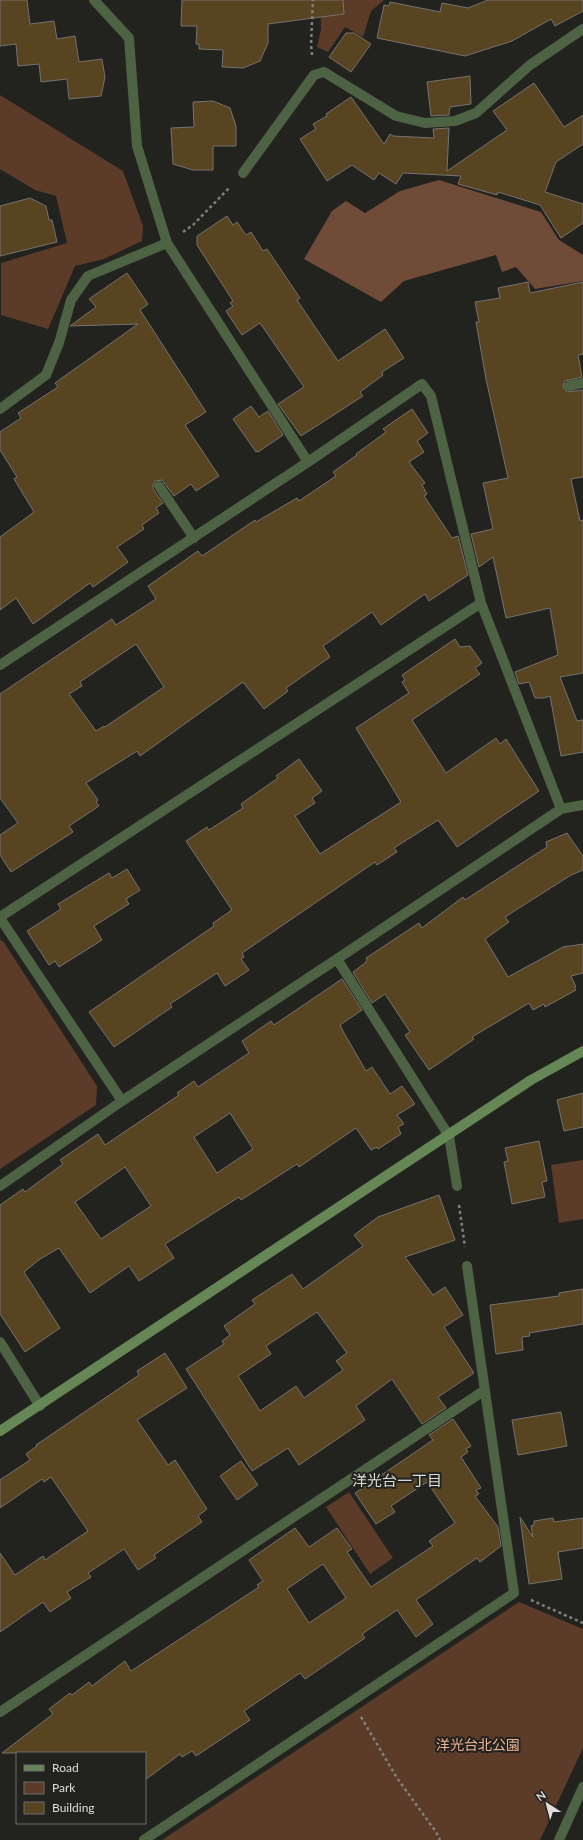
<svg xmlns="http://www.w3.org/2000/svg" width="583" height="1840" font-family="Lato,'Noto Sans JP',sans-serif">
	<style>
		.green { fill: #5c3b29 }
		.forest { fill: #704c38 }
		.building { fill: #594422; stroke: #76736f; fill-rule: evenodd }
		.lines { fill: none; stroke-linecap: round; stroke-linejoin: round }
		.path { stroke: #80807d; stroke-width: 2.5; stroke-dasharray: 3 3; stroke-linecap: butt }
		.street { stroke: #4e6244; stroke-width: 10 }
		.secondary { stroke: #658655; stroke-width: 10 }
		.labels { text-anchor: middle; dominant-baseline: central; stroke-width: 4; stroke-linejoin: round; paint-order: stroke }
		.park-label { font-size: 14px; fill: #f3b391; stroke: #22221f }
		.neighbourhood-label { font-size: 15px; fill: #dededb; stroke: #22221f }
	</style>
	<rect width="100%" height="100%" fill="#22221f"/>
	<path class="green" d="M 320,0 L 384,0 L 371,11 L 363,37 L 345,27 L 328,52 L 317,47 L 321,29 Z
		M 0,95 L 123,171 L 143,226 L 142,241 L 104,259 L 75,266 L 48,329 L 1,315 L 1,263 L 67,243 L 56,196 L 35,190 L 0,169 Z
		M 0,940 L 3,941 L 97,1086 L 96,1105 L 0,1169 Z
		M 583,1160 L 583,1219 L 559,1223 L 551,1165 Z
		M 349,1492 L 393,1558 L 370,1574 L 326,1507 Z
		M 519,1602 L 583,1629 L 583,1748 L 540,1840 L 162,1840 Z"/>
	<path class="forest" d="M 439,180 L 541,212 L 559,240 L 583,255 L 583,281 L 535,289 L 516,267 L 502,272 L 496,255 L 404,281 L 381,302 L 304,259 L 332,211 L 346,201 L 365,213 L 400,191 Z"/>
	<path class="building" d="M 0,0 L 27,0 L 30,24 L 54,21 L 57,39 L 75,36 L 79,62 L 102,59 L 105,77 L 101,96 L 69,99 L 67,79 L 41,82 L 39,64 L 18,66 L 16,44 L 0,46 Z
		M 182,0 L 343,0 L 344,14 L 268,24 L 268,43 L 260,61 L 243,68 L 222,67 L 223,50 L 199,49 L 199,44 L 196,44 L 197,26 L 181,26 Z
		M 488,0 L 583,0 L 583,11 L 555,26 L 551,19 L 512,41 L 465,56 L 377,38 L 384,5 L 389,6 L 390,2 L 440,12 L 442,3 L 468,8 Z
		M 346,33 L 354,33 L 371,44 L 351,72 L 329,57 Z
		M 470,76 L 471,104 L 450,107 L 449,115 L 431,116 L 427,82 Z
		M 534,83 L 564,127 L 583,115 L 583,144 L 556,162 L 545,192 L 583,204 L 583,223 L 561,238 L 540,205 L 498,192 L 497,195 L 458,184 L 461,176 L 403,173 L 396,184 L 379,173 L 374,180 L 352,165 L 327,181 L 300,139 L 316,129 L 313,124 L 327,116 L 326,114 L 351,97 L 384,144 L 390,134 L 393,136 L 434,138 L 433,129 L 449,128 L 447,171 L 507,130 L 493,111 Z
		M 213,101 L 230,108 L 236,126 L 236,146 L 213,146 L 213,170 L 193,170 L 173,164 L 171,128 L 194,127 L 193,102 Z
		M 30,198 L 46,206 L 49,220 L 52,220 L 57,242 L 0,256 L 0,206 Z
		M 227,216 L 233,225 L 237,222 L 246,235 L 251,232 L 263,251 L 267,249 L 300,298 L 297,300 L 338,361 L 385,329 L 404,358 L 382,372 L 383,375 L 360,392 L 363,396 L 301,436 L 278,404 L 304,387 L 260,323 L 242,335 L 226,311 L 233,306 L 230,303 L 233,301 L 197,245 L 197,236 Z
		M 127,273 L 148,304 L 140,310 L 206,412 L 185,425 L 219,476 L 196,491 L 191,484 L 174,496 L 162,480 L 155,481 L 153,486 L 153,489 L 163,503 L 156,508 L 159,513 L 142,525 L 144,529 L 117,547 L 128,562 L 93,587 L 90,583 L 33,624 L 16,598 L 0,610 L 0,537 L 34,512 L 14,479 L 17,477 L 0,450 L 0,432 L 21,418 L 18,413 L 58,387 L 55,383 L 138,324 L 70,326 L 96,307 L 89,299 Z
		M 528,282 L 530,293 L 583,282 L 583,354 L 578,355 L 582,377 L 565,381 L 563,387 L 567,392 L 583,390 L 583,477 L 571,479 L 580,521 L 583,520 L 583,673 L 560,677 L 577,721 L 583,720 L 583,752 L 561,756 L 550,696 L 544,698 L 535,698 L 529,682 L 519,684 L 515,672 L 558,655 L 550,608 L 506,618 L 493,557 L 479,567 L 471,534 L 493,529 L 483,483 L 508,478 L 486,379 L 476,322 L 479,322 L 475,302 L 500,298 L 498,288 Z
		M 251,406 L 259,417 L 268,411 L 283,435 L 258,452 L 257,451 L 256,452 L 233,419 Z
		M 412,409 L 428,433 L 417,441 L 424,452 L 409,462 L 425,483 L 422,485 L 427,494 L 424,496 L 452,538 L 458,536 L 468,575 L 429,601 L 425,594 L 381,625 L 372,612 L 323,646 L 330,657 L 286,688 L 288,691 L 264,709 L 243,682 L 140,756 L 137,751 L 86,783 L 98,800 L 96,802 L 99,806 L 69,826 L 73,832 L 11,872 L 0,855 L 0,835 L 18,823 L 0,798 L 0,694 L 112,619 L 116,625 L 156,599 L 148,586 L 198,551 L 202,556 L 255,520 L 256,522 L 297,498 L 299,501 L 336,476 L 333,472 L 357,455 L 356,454 L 386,432 L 383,429 ZM 136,644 L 164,687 L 105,727 L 104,726 L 96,731 L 69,694 L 82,686 L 80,682 Z
		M 455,639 L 460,647 L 470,646 L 482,663 L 475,668 L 480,674 L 412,720 L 446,773 L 496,738 L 500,744 L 506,739 L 539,791 L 457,847 L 438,820 L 394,848 L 397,852 L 377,865 L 375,862 L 242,953 L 244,957 L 241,959 L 249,970 L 225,986 L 217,973 L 170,1004 L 172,1007 L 114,1047 L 89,1012 L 214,926 L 213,923 L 232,910 L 186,841 L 207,827 L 209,830 L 243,808 L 241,804 L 278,778 L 276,776 L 299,759 L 322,791 L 312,798 L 315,803 L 295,816 L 320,854 L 401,802 L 356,728 L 409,693 L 402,682 L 405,680 L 402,675 Z
		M 567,833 L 583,856 L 583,870 L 571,875 L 505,917 L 509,922 L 485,939 L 508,977 L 563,947 L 583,944 L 583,973 L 571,976 L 576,987 L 574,988 L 576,990 L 545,1007 L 544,1004 L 533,1010 L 529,1003 L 472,1037 L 474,1039 L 429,1070 L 405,1035 L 410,1032 L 385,994 L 372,1003 L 353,972 L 365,963 L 367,960 L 366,958 L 419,923 L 422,928 L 463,897 L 465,900 L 547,847 L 546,842 Z
		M 127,869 L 140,890 L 126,899 L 129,904 L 94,926 L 102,940 L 59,967 L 55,961 L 49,965 L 27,931 L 61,909 L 58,904 L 109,873 L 112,878 Z
		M 342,979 L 362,1010 L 340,1025 L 344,1033 L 366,1071 L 372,1067 L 390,1094 L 402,1086 L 415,1104 L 397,1115 L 404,1124 L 398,1127 L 401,1134 L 378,1149 L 377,1147 L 371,1150 L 356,1128 L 299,1167 L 297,1164 L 241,1200 L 239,1197 L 165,1244 L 174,1258 L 139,1281 L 129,1266 L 90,1293 L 59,1248 L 40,1259 L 24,1272 L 60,1328 L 25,1352 L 0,1314 L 0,1205 L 23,1189 L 25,1192 L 63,1164 L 60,1160 L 98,1134 L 105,1145 L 179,1095 L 177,1093 L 194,1081 L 198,1087 L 249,1053 L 242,1041 L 271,1021 L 274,1025 ZM 230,1113 L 253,1149 L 217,1173 L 194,1137 ZM 125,1167 L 151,1206 L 101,1239 L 75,1202 Z
		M 583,1093 L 583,1127 L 564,1131 L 557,1100 Z
		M 539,1141 L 547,1181 L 542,1182 L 545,1197 L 512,1204 L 504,1162 L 508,1161 L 505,1148 Z
		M 439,1195 L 455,1240 L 405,1257 L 433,1295 L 445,1287 L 463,1315 L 444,1327 L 474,1373 L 438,1397 L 446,1408 L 422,1424 L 392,1379 L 356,1406 L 365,1420 L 299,1465 L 288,1448 L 252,1471 L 186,1369 L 224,1344 L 222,1341 L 230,1335 L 224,1326 L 255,1304 L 252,1300 L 292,1274 L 303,1289 L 363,1246 L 354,1235 L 378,1217 ZM 317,1312 L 347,1353 L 336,1361 L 343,1370 L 304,1398 L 296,1386 L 260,1411 L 238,1376 L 271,1354 L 266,1346 Z
		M 583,1289 L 583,1324 L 529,1333 L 530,1336 L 522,1337 L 523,1350 L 496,1354 L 490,1305 L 559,1296 L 559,1293 Z
		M 165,1353 L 187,1388 L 137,1420 L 168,1465 L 175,1460 L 207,1509 L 198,1516 L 202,1522 L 154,1555 L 156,1558 L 138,1570 L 124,1549 L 88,1573 L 91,1577 L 67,1592 L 71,1598 L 50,1612 L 43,1602 L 0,1632 L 0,1553 L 15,1575 L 43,1556 L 45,1560 L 88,1531 L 51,1477 L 44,1482 L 42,1479 L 0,1508 L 0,1480 L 30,1460 L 26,1454 L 37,1446 L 36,1445 L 139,1375 L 137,1371 Z
		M 561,1412 L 567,1446 L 518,1455 L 512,1420 Z
		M 453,1419 L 471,1446 L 466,1449 L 468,1452 L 461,1457 L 481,1488 L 476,1490 L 479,1494 L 475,1496 L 498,1527 L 501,1546 L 480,1562 L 477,1558 L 416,1600 L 433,1624 L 416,1637 L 397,1610 L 362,1634 L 365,1638 L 305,1679 L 300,1673 L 244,1711 L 250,1720 L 196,1756 L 192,1751 L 182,1757 L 180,1754 L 145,1780 L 145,1753 L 2,1753 L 53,1714 L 49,1709 L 70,1693 L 72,1695 L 89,1682 L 92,1686 L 125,1661 L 131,1671 L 259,1587 L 257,1585 L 263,1581 L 249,1560 L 295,1528 L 309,1547 L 337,1528 L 352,1549 L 347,1552 L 371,1587 L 433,1546 L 429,1541 L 455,1523 L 427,1482 L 391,1506 L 395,1512 L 376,1524 L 355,1493 L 433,1440 L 429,1435 ZM 323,1564 L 346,1598 L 309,1623 L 287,1589 Z
		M 241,1461 L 258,1485 L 237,1500 L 220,1476 Z
		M 520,1517 L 533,1537 L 531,1526 L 534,1525 L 534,1521 L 553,1518 L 554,1522 L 583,1518 L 583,1548 L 558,1552 L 562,1579 L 529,1584 Z"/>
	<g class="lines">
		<path class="path" d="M 312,55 L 311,45 L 313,0
			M 183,232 L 193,225 L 230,187
			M 459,1205 L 465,1247
			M 531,1600 L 583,1623
			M 361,1717 L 397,1778 L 436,1832 L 440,1840"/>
		<path class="street" d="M 94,0 L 129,38 L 137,146 L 167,243 L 308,462 L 422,384 L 431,396 L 481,603 L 561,809
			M 243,173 L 314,75 L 324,72 L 396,116 L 425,123 L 455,121 L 476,113 L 530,65 L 583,29
			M 569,386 L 583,383
			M 0,409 L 46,375 L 59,343 L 71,300 L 88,276 L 167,243
			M 159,486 L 194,538
			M 0,665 L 308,462
			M 0,917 L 481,603
			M 0,918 L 122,1101
			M 337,959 L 561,809 L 583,805
			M 0,1186 L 122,1101 L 337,959 L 449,1136 L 457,1186
			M 0,1342 L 40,1406
			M 0,1712 L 485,1390
			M 144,1840 L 514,1593 L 467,1266
			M 559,1840 L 583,1787"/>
		<path class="secondary" d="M 0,1431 L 531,1080 L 583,1051"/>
	</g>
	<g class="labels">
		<g class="park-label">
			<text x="478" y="1744">洋光台北公園</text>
		</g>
		<g class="neighbourhood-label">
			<text x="397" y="1480">洋光台一丁目</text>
		</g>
	</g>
	<rect x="16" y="1752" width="130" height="72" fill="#22221f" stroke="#6d6d6a"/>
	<rect x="24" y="1765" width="20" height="6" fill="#658655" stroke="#6d6d6a"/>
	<text x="52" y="1772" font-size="12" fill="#dededb">Road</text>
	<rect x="24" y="1782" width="20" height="12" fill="#5c3b29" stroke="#6d6d6a"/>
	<text x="52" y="1792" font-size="12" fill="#dededb">Park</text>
	<rect x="24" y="1802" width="20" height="12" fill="#594422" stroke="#6d6d6a"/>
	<text x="52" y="1812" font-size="12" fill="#dededb">Building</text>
	<g transform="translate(547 1804) rotate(324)" stroke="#22221f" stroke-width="3" paint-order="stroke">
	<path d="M0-3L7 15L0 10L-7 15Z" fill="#dededb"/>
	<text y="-6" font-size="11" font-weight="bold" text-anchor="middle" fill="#dededb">N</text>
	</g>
</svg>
